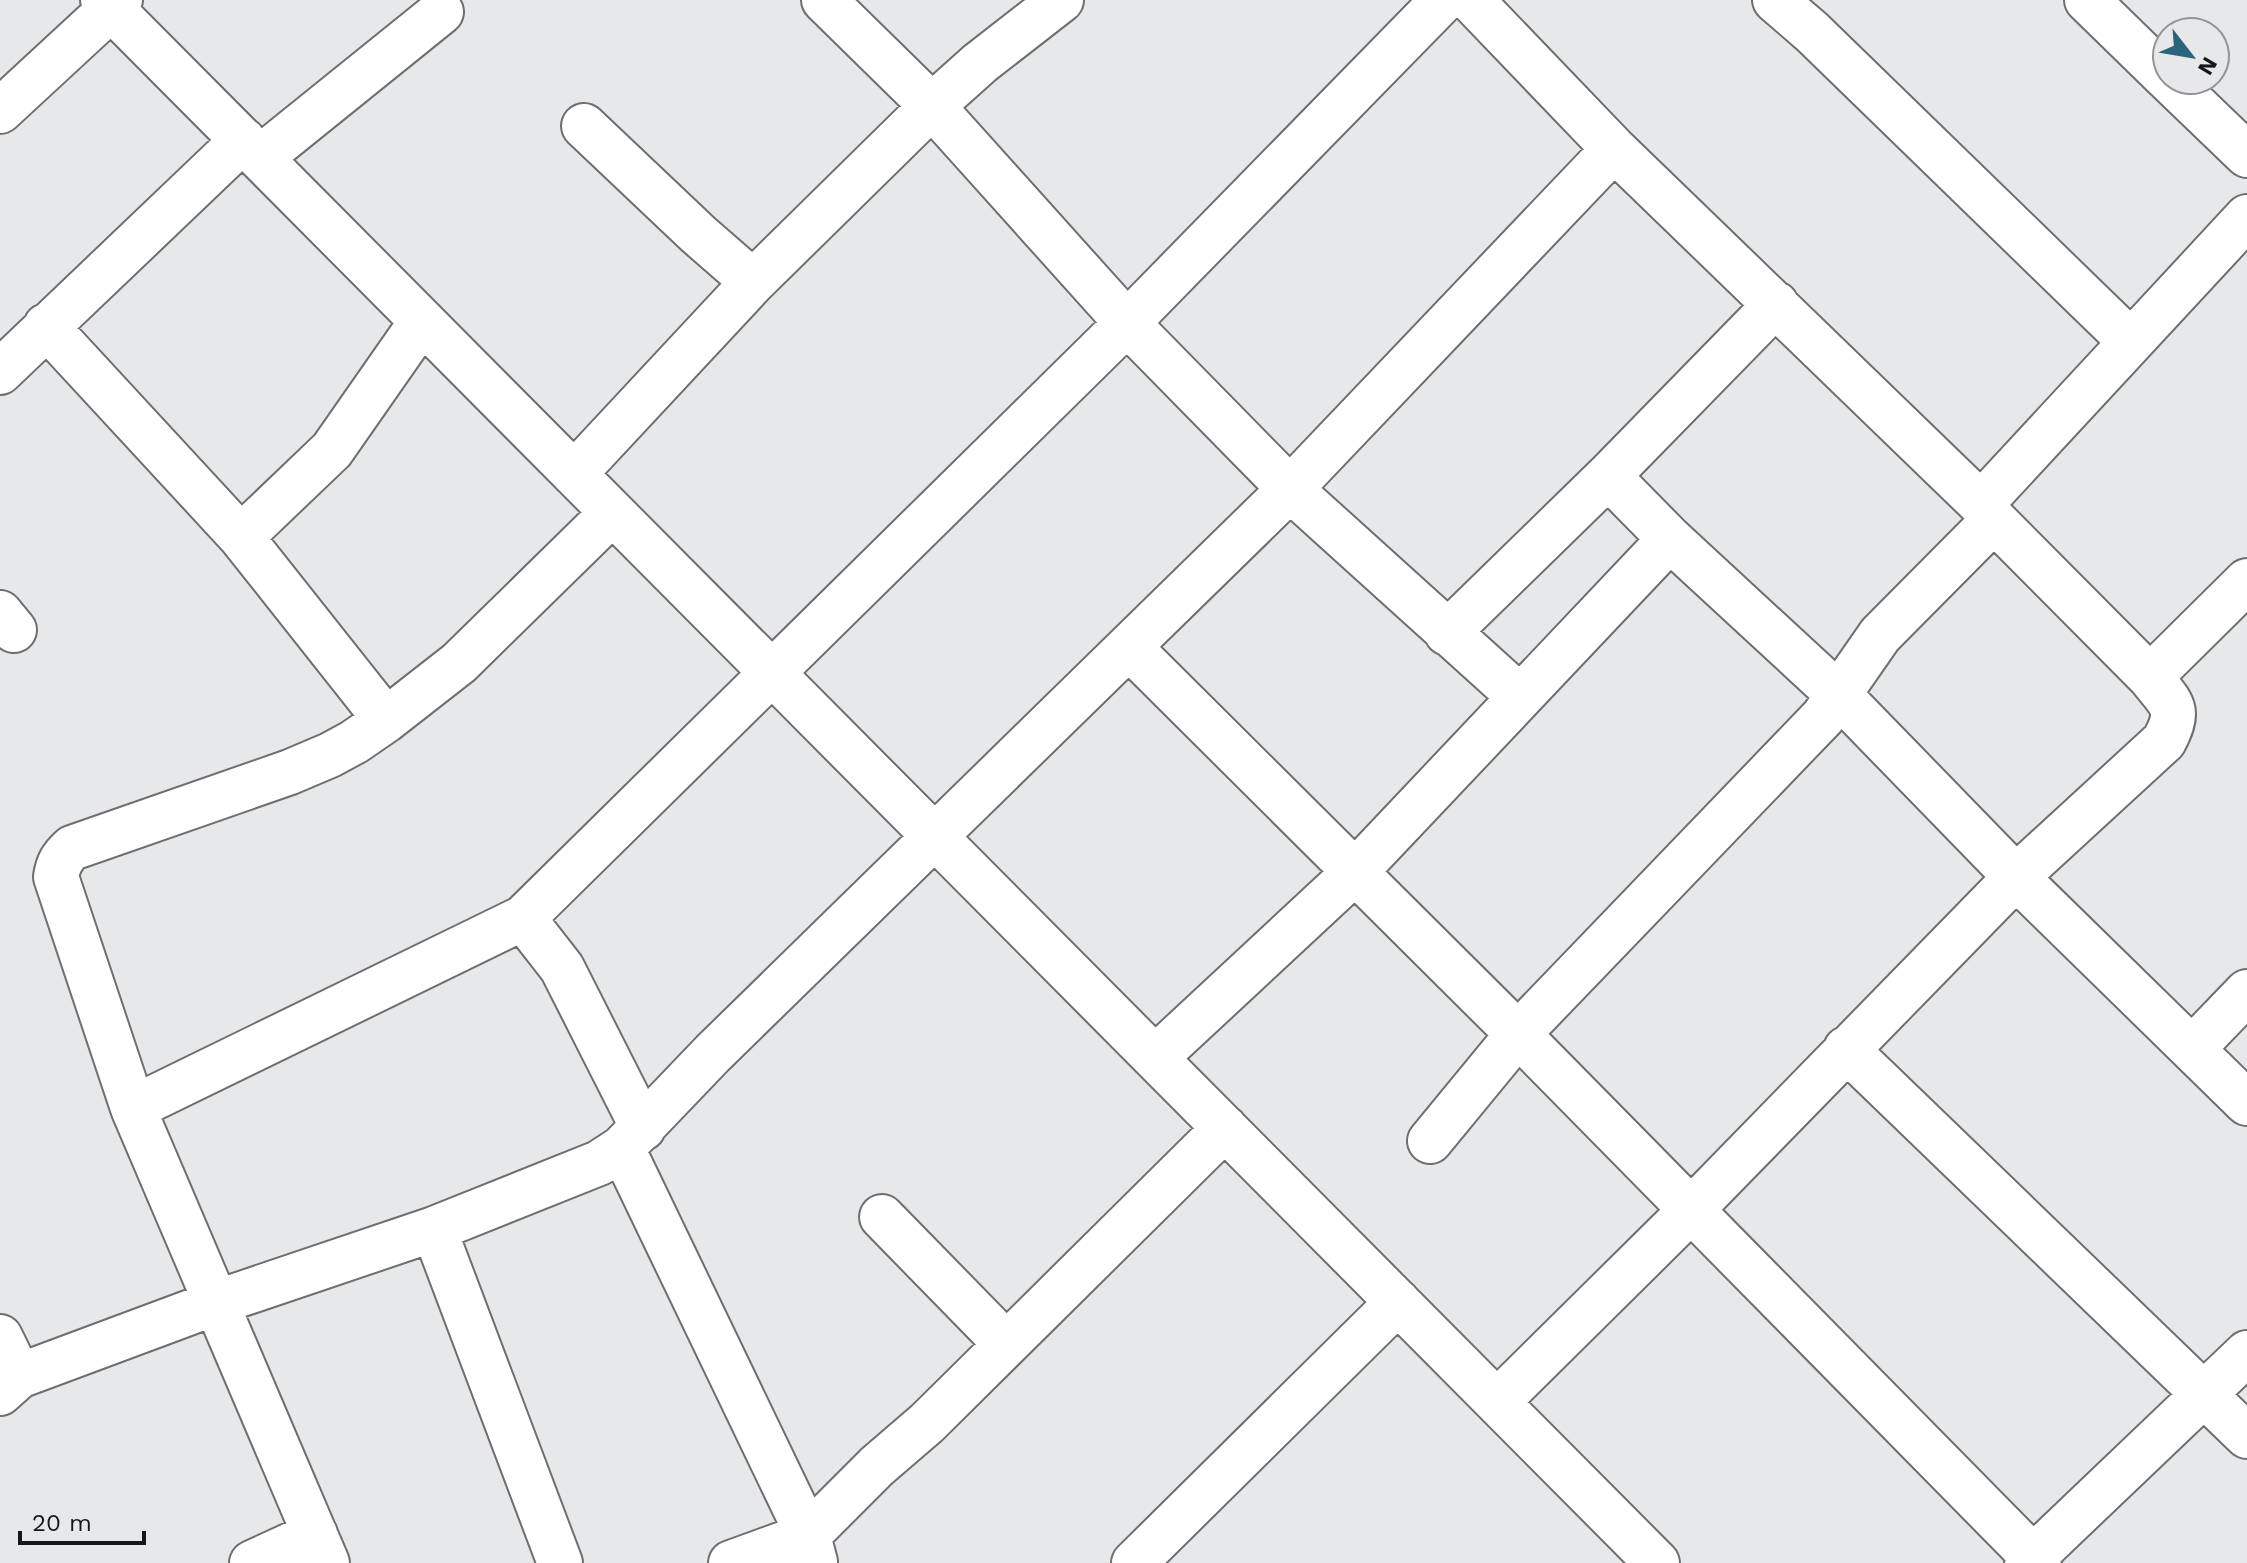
<svg xmlns="http://www.w3.org/2000/svg" width="2247" height="1563" font-family="'Work Sans',sans-serif">
	<style>
		.lines { fill: none; stroke-linecap: round; stroke-linejoin: round }
		.minor-casing { stroke: #6e6e70; stroke-width: 48 }
		.minor { stroke: #fff; stroke-width: 44 }
	</style>
	<rect width="100%" height="100%" fill="#e7e8ea"/>
	<g class="lines">
		<g class="minor-casing">
			<path id="minor" d="M 103,0 L 1657,1563
				M 824,0 L 932,106 L 1127,323 L 1290,489 L 1520,697
				M 1471,0 L 1614,149 L 1981,504 L 1994,520 L 2150,677 C 2171,704 2182,708 2164,741 L 2016,877 L 1690,1211 L 1497,1402
				M 1775,0 L 1812,32 L 2130,341
				M 2087,0 L 2167,78
				M 2169,80 L 2247,155
				M 0,111 L 120,0
				M 584,126 L 698,234 L 753,282
				M 260,158 L 441,12
				M 46,326 L 241,537 L 386,720
				M 0,372 L 243,140
				M 574,474 L 753,282 L 932,106 L 980,63 L 1061,0
				M 1608,476 L 1670,539 L 1840,696 L 2016,877 L 2247,1103
				M 1981,504 L 2247,217
				M 241,537 L 332,450 L 422,321
				M 0,613 L 14,630
				M 1447,633 L 1608,476 L 1776,304
				M 1130,648 L 1518,1034 L 2039,1563
				M 2150,677 L 2247,581
				M 523,918 L 562,968 L 643,1128
				M 2193,1048 L 2247,992
				M 1846,1049 L 2247,1436
				M 1155,1058 L 1355,872 L 1670,539
				M 133,1108 L 523,918 L 1127,323 L 1443,0
				M 1430,1141 L 1518,1034 L 1823,717 L 1880,635 L 1994,520
				M 622,1148 L 808,1535 L 815,1562
				M 882,1217 L 1006,1344
				M 434,1229 L 560,1563
				M 0,1337 L 19,1376
				M 0,1393 L 19,1376 L 215,1303 L 434,1229 L 599,1163 L 622,1148 L 713,1053 L 1290,489 L 1614,149
				M 252,1563 L 315,1534
				M 327,1563 L 133,1108 L 56,877 C 58,864 62,857 72,848 L 290,772 L 330,755 L 354,742 L 386,720 L 459,663 L 612,513
				M 731,1563 L 808,1535 L 877,1466 L 927,1423 L 1225,1128
				M 1134,1563 L 1398,1302
				M 2027,1563 L 2247,1353"/>
		</g>
		<use href="#minor" class="minor"/>
	</g>
	<g transform="translate(2191 56) rotate(121)"><circle r="38" fill="#e7e8ea" stroke="#949496" stroke-width="2"/>
	<path d="M0-6L14 30L0 20L-14 30Z" fill="#2a647d"/>
	<text y="-12" font-size="22" font-weight="bold" text-anchor="middle" fill="#171718">N</text>
	</g>
	<path d="M20 1531v12h124v-12" fill="none" stroke="#171718" stroke-width="4"/>
	<text x="32" y="1531" font-size="24" fill="#171718" stroke="#e7e8ea" stroke-width="6" paint-order="stroke">20 m</text>
</svg>
